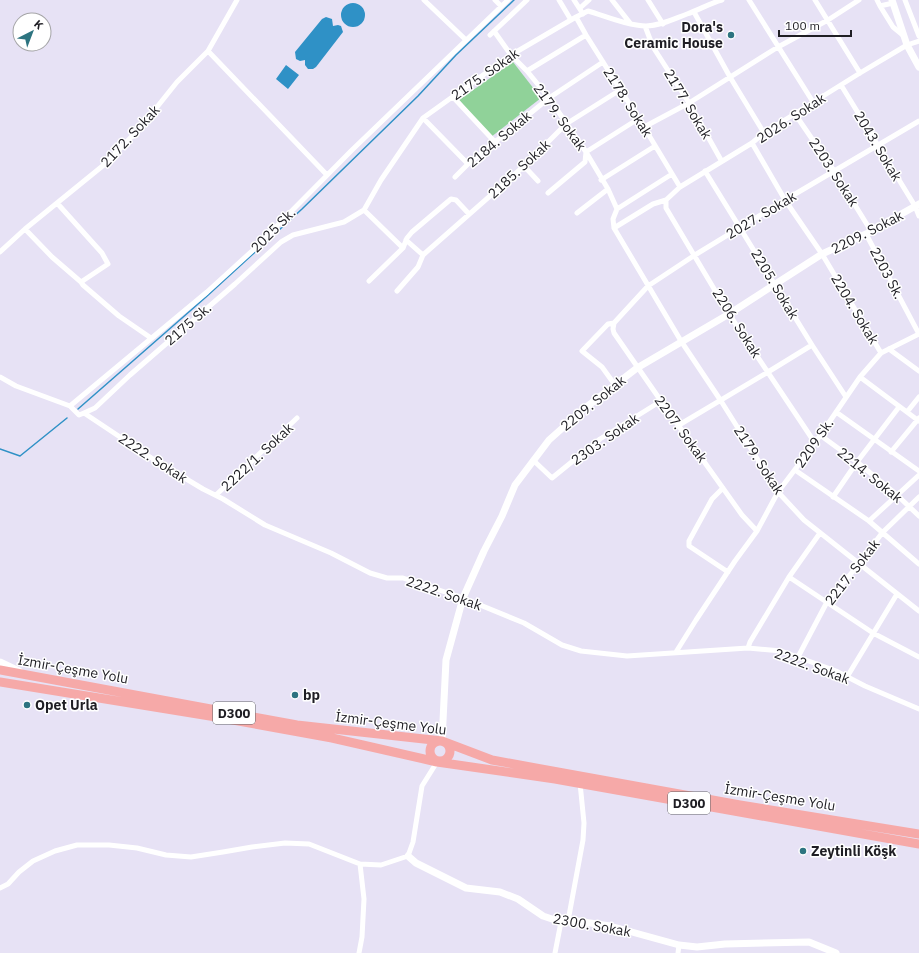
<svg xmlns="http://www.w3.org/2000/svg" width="919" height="953" font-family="'IBM Plex Sans',sans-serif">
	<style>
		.green { fill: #90d299 }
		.water { fill: #2f91c6 }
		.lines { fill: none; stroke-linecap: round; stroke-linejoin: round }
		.stream { stroke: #2f91c6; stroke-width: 1.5 }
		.street { stroke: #fff; stroke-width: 5 }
		.secondary { stroke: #fff; stroke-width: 7 }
		.highway { stroke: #f6a9a8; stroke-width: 9 }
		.poi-dot { fill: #2d7480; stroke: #fff; stroke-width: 1.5 }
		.labels { text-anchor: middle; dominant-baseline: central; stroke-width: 3; stroke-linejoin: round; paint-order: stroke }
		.shield { fill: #fff; stroke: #626266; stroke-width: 1 }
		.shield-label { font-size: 13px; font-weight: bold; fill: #1f1e24 }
		.poi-label { font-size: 14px; font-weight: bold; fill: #1f1e24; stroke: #fff; text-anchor: start }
		.street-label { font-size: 14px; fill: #1f1e24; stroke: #fff }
	</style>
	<rect width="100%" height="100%" fill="#e7e2f5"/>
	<path class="green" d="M 513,62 L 541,98 L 491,137 L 459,100 Z"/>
	<path class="water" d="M341 15a12 12 0 1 1 24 0a12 12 0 1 1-24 0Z
		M 326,17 L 332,19 L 333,26 L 338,25 L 341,26 L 343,32 L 316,67 L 313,69 L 308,69 L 305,65 L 305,60 L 300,61 L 296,59 L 295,52 L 322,19 Z
		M 286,65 L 299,75 L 288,89 L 276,79 Z"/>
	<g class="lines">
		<path class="stream" d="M 78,409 L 206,297 L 302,209 L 418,96 L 456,55 L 514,0
			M 0,449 L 20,456 L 67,418"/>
		<path class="street" d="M 424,0 L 466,40
			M 495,0 L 501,6
			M 559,0 L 571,20
			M 574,0 L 583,14
			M 612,0 L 630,23
			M 648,0 L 663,24
			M 749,0 L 813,102
			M 815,0 L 860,73
			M 877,0 L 880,6 L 893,3
			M 905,0 L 919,36
			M 880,6 L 893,27 L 904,36
			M 580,8 L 589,0
			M 694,12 L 730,77 L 764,133
			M 576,17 L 586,35 L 644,127 L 680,187
			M 645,26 L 653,47 L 689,103 L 721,160
			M 494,31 L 511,55 L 527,71 L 549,98 L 586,152 L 608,189 L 617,209
			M 490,35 L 527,0
			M 208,51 L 327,175
			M 527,71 L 586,35
			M 841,85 L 915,206 L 919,216
			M 453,97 L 495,142
			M 795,114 L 834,171 L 871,231
			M 423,118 L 468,164
			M 644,127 L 689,103 L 778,47 L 828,20 L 859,0
			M 752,143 L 785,200 L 822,254 L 881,353
			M 524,166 L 538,181
			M 705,171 L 812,345 L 846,397
			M 672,174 L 617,209 L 613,219 L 614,228 L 681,341 L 721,401 L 778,492 L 804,520 L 919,611
			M 455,177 L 468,164 L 549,98 L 603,62
			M 601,180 L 655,146
			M 548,193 L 585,162 L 586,152 L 638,119
			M 666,200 L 666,208 L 729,314 L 815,443
			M 57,203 L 102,253 L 108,264 L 81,282 L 83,285 L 119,316 L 151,338
			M 364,210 L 403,248 L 407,238 L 412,232 L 451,199 L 456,200 L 469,214
			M 577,213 L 608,189
			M 614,228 L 653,204 L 666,200 L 680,187 L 752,143 L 764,133 L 860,73 L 907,45 L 919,41
			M 25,229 L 52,257 L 81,282
			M 866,234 L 919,334
			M 406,240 L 423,255
			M 0,252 L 25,229 L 105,164 L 141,127 L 177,82 L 208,51 L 237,0
			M 369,281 L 403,248
			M 397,291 L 418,267 L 423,255 L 524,166 L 566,124 L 620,90
			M 614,323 L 648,286 L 695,255 L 785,200 L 919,121
			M 614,323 L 613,329 L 614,333 L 661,401 L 742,515 L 757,531
			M 614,323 L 608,324 L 582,351 L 602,367 L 615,385
			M 889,349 L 919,371
			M 0,377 L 16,386 L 70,406 L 79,415 L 84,413 L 153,459 L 203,489 L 223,499 L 265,525 L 331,553 L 370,573 L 387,578 L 403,578 L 463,598 L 524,623 L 562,645 L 581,651 L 627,656 L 748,648 L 781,651 L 836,671 L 865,686 L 919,709
			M 860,377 L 919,421
			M 70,406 L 207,292 L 252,251 L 352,150 L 508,0
			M 836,412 L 919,471
			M 907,412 L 919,397
			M 84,413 L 95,408 L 130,375 L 235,284 L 281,242 L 293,235 L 344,222 L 364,210 L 381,180 L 423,118 L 511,55 L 576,17 L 588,11 C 605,16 628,26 646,26 C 660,26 674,19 687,14 C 699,10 710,3 722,0
			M 679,425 L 768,372 L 812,345
			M 820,435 L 857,462 L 897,495 L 919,516
			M 891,452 L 919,418
			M 533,460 L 552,478 L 600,439 L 661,401
			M 795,470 L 869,521 L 919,564
			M 723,488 L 712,499 L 689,541 L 689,546 L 728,572
			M 216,495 L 297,418
			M 833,497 L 857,462 L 899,407
			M 869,521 L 919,475
			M 789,577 L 820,533
			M 748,648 L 750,642 L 789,577 L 873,633 L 919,657
			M 676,652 L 696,620 L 735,561 L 757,531 L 778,492 L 815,443 L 860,377 L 881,353 L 919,334
			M 798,657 L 827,602 L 859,564 L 882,533 L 919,497
			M 847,677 L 897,594
			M 0,888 L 8,884 L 19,872 L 33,861 L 55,851 L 77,845 L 109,845 L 137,848 L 166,855 L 191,857 L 223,852 L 252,847 L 285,843 L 309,844 L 360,864 L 381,865 L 408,856 L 413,842 L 422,786 L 437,762
			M 568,921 L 583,840 L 584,823 L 580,783
			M 359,953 L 362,937 L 364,899 L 360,864
			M 555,953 L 561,922
			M 678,953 L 679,945"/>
		<path class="secondary" d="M 892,0 L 907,45 L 919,67
			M 0,662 L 19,671
			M 442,741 L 446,660 L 463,598 L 484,551 L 502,516 L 515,485 L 549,440 L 585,408 L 637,368 L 729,314 L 822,254 L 866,234 L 919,204
			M 408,856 L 416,863 L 466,888 L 500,892 L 518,899 L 543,916 L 561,922 L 577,921 L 610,926 L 679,945 L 697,947 L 725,944 L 809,942 L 836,953"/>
		<path class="highway" d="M 0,670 L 297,725 L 442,741 L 492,760 L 740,805 L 919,834
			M 0,682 L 216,717 L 332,738 L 437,762 L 555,779 L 919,844
			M430 751a10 10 0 1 1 20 0a10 10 0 1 1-20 0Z"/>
	</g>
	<g class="poi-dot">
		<circle cx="731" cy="35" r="4"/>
		<circle cx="295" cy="695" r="4"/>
		<circle cx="27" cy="705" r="4"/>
		<circle cx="803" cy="851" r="4"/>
	</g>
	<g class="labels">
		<g class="shield">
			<rect x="213" y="702" width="42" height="22" rx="3"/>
			<rect x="668" y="792" width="42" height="22" rx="3"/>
		</g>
		<g class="shield-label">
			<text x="234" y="713">D300</text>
			<text x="689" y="803">D300</text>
		</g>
		<g class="poi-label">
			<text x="723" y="27" text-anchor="end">Dora's<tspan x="723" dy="16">Ceramic House</tspan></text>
			<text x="303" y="695">bp</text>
			<text x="35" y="705">Opet Urla</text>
			<text x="811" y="851">Zeytinli Köşk</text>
		</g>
		<g class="street-label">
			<text transform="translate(485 74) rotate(-35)">2175. Sokak</text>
			<text transform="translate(628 102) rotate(58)">2178. Sokak</text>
			<text transform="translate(688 104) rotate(59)">2177. Sokak</text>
			<text transform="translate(560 117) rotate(54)">2179. Sokak</text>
			<text transform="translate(791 118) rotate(-33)">2026. Sokak</text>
			<text transform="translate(130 136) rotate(-47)">2172. Sokak</text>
			<text transform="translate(499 139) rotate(-40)">2184. Sokak</text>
			<text transform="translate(878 146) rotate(59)">2043. Sokak</text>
			<text transform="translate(519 169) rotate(-43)">2185. Sokak</text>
			<text transform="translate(834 172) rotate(57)">2203. Sokak</text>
			<text transform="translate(761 215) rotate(-31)">2027. Sokak</text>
			<text transform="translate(273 230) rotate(-45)">2025 Sk.</text>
			<text transform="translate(867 232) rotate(-27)">2209. Sokak</text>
			<text transform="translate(887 273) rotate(62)">2203 Sk.</text>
			<text transform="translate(775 284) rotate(59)">2205. Sokak</text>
			<text transform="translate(855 309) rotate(59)">2204. Sokak</text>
			<text transform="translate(737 323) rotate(58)">2206. Sokak</text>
			<text transform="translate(188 324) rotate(-41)">2175 Sk.</text>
			<text transform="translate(593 403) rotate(-39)">2209. Sokak</text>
			<text transform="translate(681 429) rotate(54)">2207. Sokak</text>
			<text transform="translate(605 439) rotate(-35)">2303. Sokak</text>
			<text transform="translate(814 443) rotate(-55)">2209 Sk.</text>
			<text transform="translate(257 457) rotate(-43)">2222/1. Sokak</text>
			<text transform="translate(153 458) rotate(33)">2222. Sokak</text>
			<text transform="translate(759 460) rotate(57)">2179. Sokak</text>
			<text transform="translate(870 475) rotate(39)">2214. Sokak</text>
			<text transform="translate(852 572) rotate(-52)">2217. Sokak</text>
			<text transform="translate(444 593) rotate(19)">2222. Sokak</text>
			<text transform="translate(812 666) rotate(20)">2222. Sokak</text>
			<text transform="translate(73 669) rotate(10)">İzmir-Çeşme Yolu</text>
			<text transform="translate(391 723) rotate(7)">İzmir-Çeşme Yolu</text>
			<text transform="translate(780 797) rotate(9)">İzmir-Çeşme Yolu</text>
			<text transform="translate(592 925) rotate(10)">2300. Sokak</text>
		</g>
	</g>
	<g transform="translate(32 32) rotate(42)"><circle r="19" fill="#ffffff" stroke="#a5a5a7"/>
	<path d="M0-3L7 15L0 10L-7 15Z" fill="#2d7480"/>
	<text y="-6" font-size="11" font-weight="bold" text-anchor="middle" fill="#1f1e24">K</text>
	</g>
	<path d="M779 30v6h72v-6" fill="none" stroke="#1f1e24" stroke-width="2"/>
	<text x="785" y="30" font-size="12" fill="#1f1e24" stroke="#ffffff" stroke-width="3" paint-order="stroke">100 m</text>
</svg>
